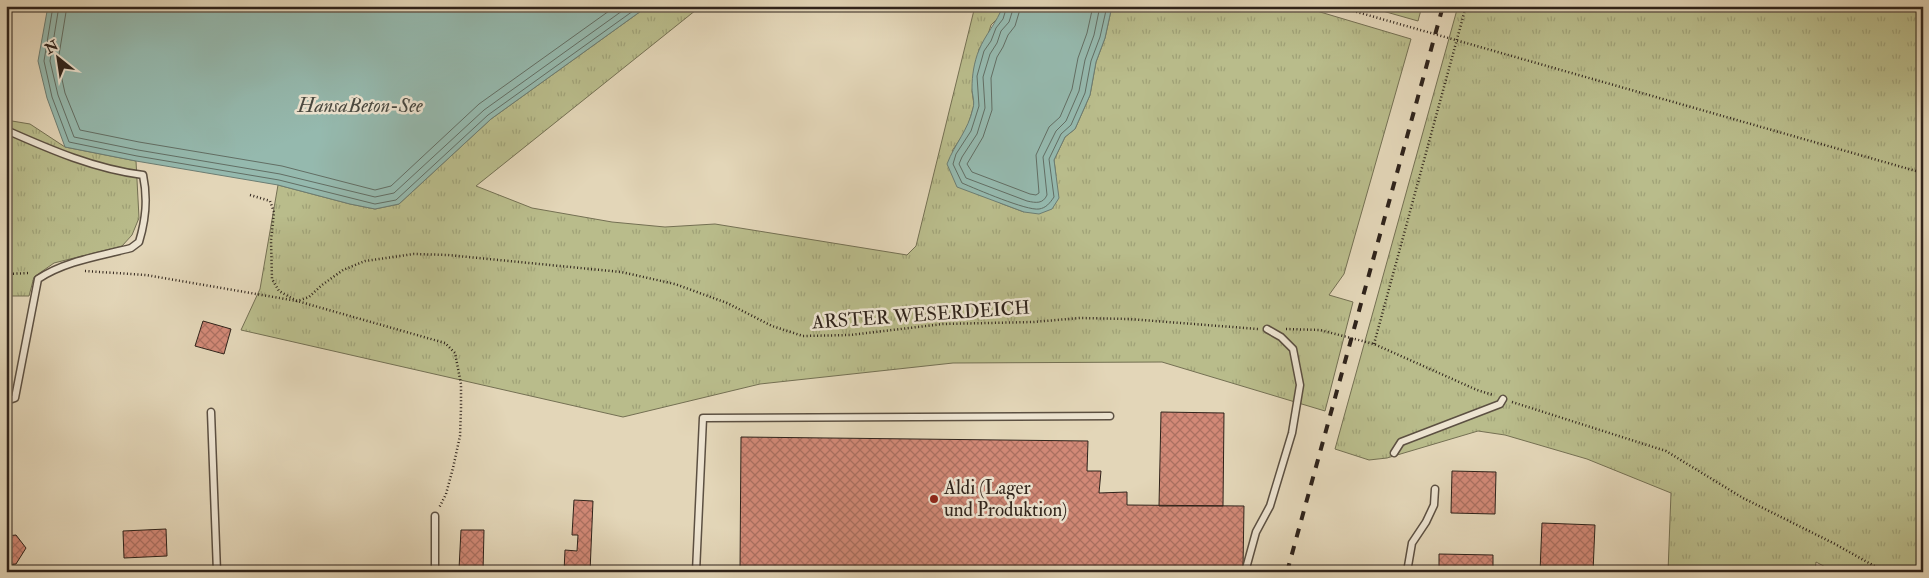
<svg xmlns="http://www.w3.org/2000/svg" width="1929" height="578" font-family="'IM FELL Double Pica',serif">
	<style>
		.grass { fill: url(#grass-tufts); stroke: #747053 }
		.water { fill: #95b9ae; stroke: #6c7d73 }
		.lines { fill: none; stroke-linecap: round; stroke-linejoin: round }
		.shore { stroke: #626e64; stroke-width: 1 }
		.building { fill: url(#building-cross-hatch); stroke: #2f231b }
		.lane-casing { stroke: #5c5042; stroke-width: 9 }
		.path { stroke: #2f231b; stroke-width: 2.5; stroke-dasharray: 1 2.5; stroke-linecap: butt }
		.lane { stroke: #ede4d1; stroke-width: 6 }
		.rail { stroke: #2f231b; stroke-width: 4; stroke-dasharray: 9 9; stroke-linecap: butt }
		.poi-dot { fill: #8f2418; stroke: #ede4d1; stroke-width: 2 }
		.labels { text-anchor: middle; dominant-baseline: central; stroke-width: 5; stroke-linejoin: round; paint-order: stroke }
		.street-label { font-size: 19px; fill: #2f231b; stroke: #ede4d1 }
		.poi-label { font-size: 19px; fill: #2f231b; stroke: #ede4d1; text-anchor: start }
		.water-label { font-size: 20px; font-style: italic; fill: #484840; stroke: #ede4d1 }
	</style>
	<defs>
		<pattern id="grass-tufts" width="24" height="20" patternUnits="userSpaceOnUse" patternTransform="scale(1.25)"><rect width="24" height="20" fill="#b9bc8b"/><path d="M3 7l-1-3M5 7V3M7 7l1-3M15 17l-1-3M17 17v-4M19 17l1-3" fill="none" stroke="#9fa177"/></pattern>
		<pattern id="building-cross-hatch" width="8" height="8" patternUnits="userSpaceOnUse" patternTransform="scale(1.25)"><rect width="8" height="8" fill="#d28977"/><path d="M0 0l8 8M0 8l8-8" fill="none" stroke="#ab7061"/></pattern>
	</defs>
	<rect width="100%" height="100%" fill="#e3d6b8"/>
	<filter id="stains"><feTurbulence type="fractalNoise" baseFrequency=".004" numOctaves="4"/><feColorMatrix values="0 0 0 0 .2 0 0 0 0 .09 0 0 0 0 .02 0 0 0 .5 -.17"/></filter>
	<radialGradient id="worn" r=".72"><stop offset=".6" stop-color="#630" stop-opacity="0"/><stop offset="1" stop-color="#630" stop-opacity=".3"/></radialGradient>
	<path class="grass" d="M 648,6 L 701,6 L 476,186 L 532,208 L 612,222 L 665,227 L 715,224 L 907,255 L 916,246 L 975,6 L 1003,6 L 999,17 L 991,25 L 987,38 L 979,49 L 972,91 L 974,105 L 967,129 L 952,151 L 1000,203 L 1024,212 L 1056,176 L 1054,160 L 1065,137 L 1075,129 L 1090,95 L 1096,62 L 1105,38 L 1112,6 L 1300,6 L 1411,39 L 1344,274 L 1329,295 L 1353,302 L 1325,411 L 1162,362 L 953,363 L 760,384 L 623,417 L 241,330 L 260,289 L 278,185 L 350,204 L 375,209 L 399,204 L 491,119 Z
		M 1365,6 L 1422,6 L 1418,21 Z
		M 1458,6 L 1923,6 L 1923,572 L 1835,572 L 1816,562 L 1815,572 L 1668,572 L 1671,493 L 1587,459 L 1505,435 L 1478,431 L 1387,458 L 1369,460 L 1335,449 Z
		M 6,118 L 12,121 L 30,124 L 65,147 L 136,161 L 139,218 L 132,235 L 122,246 L 54,263 L 34,277 L 29,296 L 6,296 Z"/>
	<path class="water" d="M 48,6 L 648,6 L 491,119 L 399,204 L 375,209 L 350,204 L 278,185 L 136,161 L 65,147 L 47,98 L 38,61 Z
		M 1003,6 L 1112,6 L 1105,38 L 1096,62 L 1090,95 L 1075,129 L 1065,137 L 1054,160 L 1059,198 L 1052,209 L 1039,214 L 1024,212 L 957,187 L 947,164 C 955,143 968,131 973,108 C 975,101 972,95 972,88 C 972,76 974,62 979,50 C 985,35 997,22 1003,6 Z"/>
	<g class="lines">
		<path class="shore" d="M 53,6 L 44,61 L 52,97 L 69,142 L 137,156 L 279,180 L 375,204 L 396,200 L 488,115 L 640,6
			M 59,6 L 50,61 L 58,95 L 74,137 L 138,150 L 280,174 L 375,197 L 394,193 L 484,110 L 629,6
			M 67,6 L 58,61 L 65,93 L 80,130 L 139,142 L 282,166 L 375,190 L 391,186 L 479,104 L 616,6
			M 1007,6 L 1003,19 L 996,28 L 991,41 L 984,51 L 977,76 L 979,106 L 971,131 L 956,154 L 953,164 L 962,183 C 976,189 1027,211 1039,209 C 1046,208 1050,203 1054,197 L 1049,159 L 1061,134 L 1071,125 L 1085,93 L 1091,61 L 1100,37 L 1107,6
			M 1014,6 L 1009,22 L 1001,31 L 997,43 L 990,54 L 983,77 L 985,108 L 977,134 L 962,157 L 959,164 L 966,178 L 1027,201 C 1036,203 1043,204 1047,195 L 1043,157 L 1056,131 L 1066,121 L 1079,91 L 1085,60 L 1094,35 L 1100,6
			M 1021,6 L 1015,26 L 1008,35 L 1003,47 L 997,57 L 991,78 L 992,110 L 983,137 L 967,164 L 972,172 L 1030,194 L 1036,195 L 1039,193 L 1036,155 L 1049,127 L 1060,117 L 1072,89 L 1078,58 L 1087,33 L 1093,6"/>
	</g>
	<path class="building" d="M 203,321 L 231,329 L 224,354 L 195,346 Z
		M 1161,412 L 1224,413 L 1223,506 L 1159,506 Z
		M 741,437 L 1088,441 L 1087,471 L 1101,471 L 1099,493 L 1127,492 L 1127,505 L 1244,506 L 1243,568 L 1223,567 L 1223,572 L 740,572 Z
		M 1452,471 L 1496,472 L 1495,514 L 1451,513 Z
		M 574,500 L 593,501 L 590,572 L 564,572 L 565,550 L 577,551 L 578,535 L 572,535 Z
		M 1542,523 L 1595,525 L 1593,572 L 1540,572 Z
		M 166,529 L 167,556 L 124,558 L 123,531 Z
		M 461,530 L 484,530 L 483,572 L 450,572 L 450,569 L 459,569 Z
		M 16,535 L 26,548 L 16,564 L 6,565 L 6,536 Z
		M 1439,554 L 1493,555 L 1493,572 L 1439,572 Z"/>
	<g class="lines">
		<g class="lane-casing">
			<path id="lane" d="M 6,130 C 51,150 95,169 143,175 C 148,199 146,219 139,242 L 131,248 C 100,256 65,261 38,279 L 15,398 L 6,401
				M 211,412 L 217,572
				M 1394,453 L 1401,442 L 1500,404 L 1503,399
				M 435,572 L 435,516
				M 696,572 L 703,418 L 1110,416
				M 1245,572 L 1256,532 L 1270,506 L 1292,433 L 1300,385 L 1293,349 L 1281,337 L 1267,329
				M 1407,572 L 1412,543 L 1426,522 L 1434,505 L 1435,489"/>
		</g>
		<path class="path" d="M 1336,6 L 1923,173
			M 250,195 L 270,201 L 274,212 L 271,240 L 272,279 L 279,291 L 297,301 L 445,343 L 455,353 L 461,384 L 461,408 L 460,436 L 453,468 L 446,494 L 439,508
			M 85,271 L 146,275 L 297,301 L 309,297 L 322,285 L 343,270 L 365,261 L 414,254 L 448,255 L 621,272 L 675,284 L 727,303 L 772,326 L 803,336 L 850,335 L 943,324 L 1033,322 L 1080,318 L 1129,319 L 1258,329
			M 6,274 L 30,273
			M 1286,329 L 1320,330 L 1374,344 L 1477,390 L 1493,395
			M 1374,344 L 1466,6
			M 1512,402 L 1666,451 L 1743,498 L 1835,544 L 1885,572"/>
		<use href="#lane" class="lane"/>
		<path class="rail" d="M 1287,572 L 1443,6"/>
	</g>
	<circle class="poi-dot" cx="934" cy="499" r="5"/>
	<g class="labels">
		<g class="street-label">
			<text transform="translate(921 315) rotate(-4)">ARSTER WESERDEICH</text>
		</g>
		<g class="poi-label">
			<text x="944" y="488">Aldi (Lager<tspan x="944" dy="22">und Produktion)</tspan></text>
		</g>
		<g class="water-label">
			<text x="360" y="105">HansaBeton-See</text>
		</g>
	</g>
	<rect width="1929" height="578" fill="none" stroke="#e3d6b8" stroke-width="25"/>
	<rect x="8" y="8" width="1914" height="563" fill="none" stroke="#2f231b" stroke-width="2.5"/>
	<rect x="12" y="12" width="1904" height="553" fill="none" stroke="#2f231b"/>
	<g transform="translate(58 58) rotate(330)" stroke="#ede4d1" stroke-width="4" paint-order="stroke">
	<path d="M0-4L9 19L0 12L-9 19Z" fill="#2f231b"/>
	<text y="-8" font-size="14" font-weight="bold" text-anchor="middle" fill="#2f231b">N</text>
	</g>
	<rect width="100%" height="100%" filter="url(#stains)"/>
	<rect width="100%" height="100%" fill="url(#worn)"/>
</svg>
